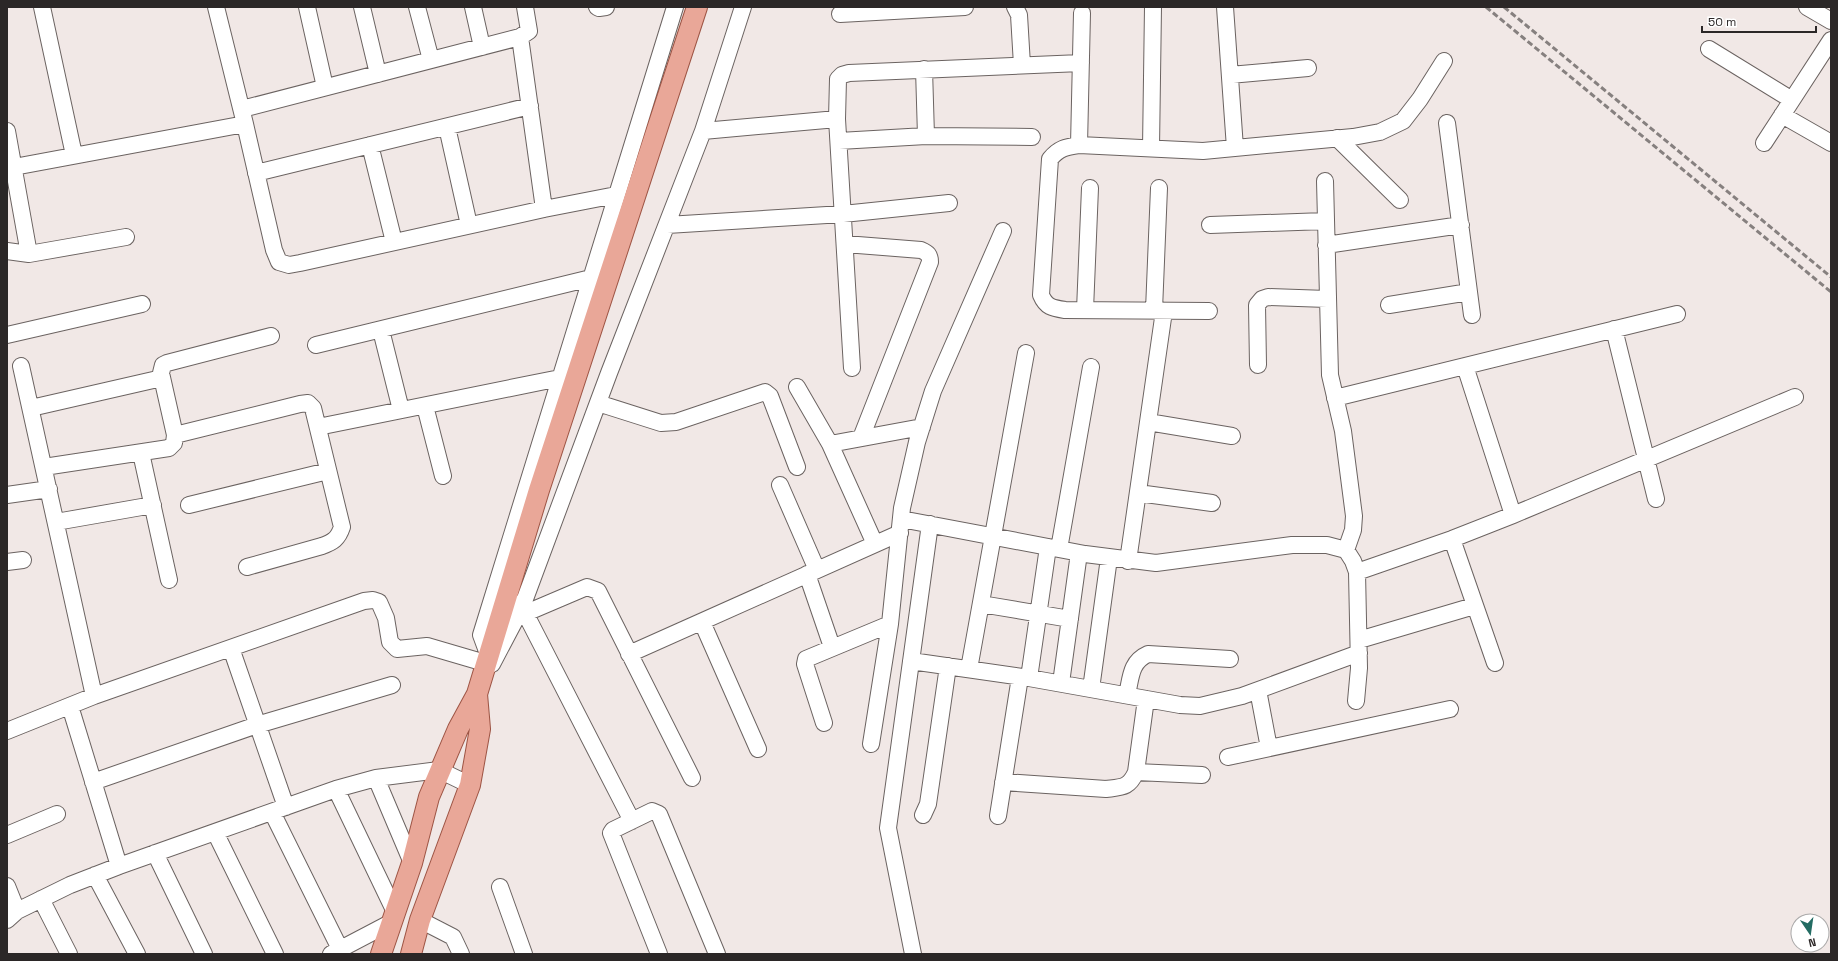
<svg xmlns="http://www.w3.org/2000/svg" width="1838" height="961" font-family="'Space Grotesk',sans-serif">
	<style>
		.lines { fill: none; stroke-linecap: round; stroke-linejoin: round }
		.minor-casing { stroke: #6b6361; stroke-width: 18 }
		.major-casing { stroke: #9d5444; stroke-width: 22 }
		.minor { stroke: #fff; stroke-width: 16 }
		.major { stroke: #e9a798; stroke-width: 20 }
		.rail { stroke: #86807f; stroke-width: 3; stroke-dasharray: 6 3; stroke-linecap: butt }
	</style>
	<rect width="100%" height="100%" fill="#f1e8e6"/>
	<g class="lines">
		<g class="minor-casing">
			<path id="minor" d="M 42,7 L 74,155
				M 216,7 L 245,124 L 274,250 L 279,262 L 289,265 L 300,263 L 544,209 L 616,195
				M 307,7 L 325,87
				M 362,7 L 378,74
				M 417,7 L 431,60
				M 473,7 L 482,47
				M 597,7 L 599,8 L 606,7
				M 1015,7 L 1019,15 L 1022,65
				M 1225,7 L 1235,148
				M 1807,7 L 1831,21
				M 840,14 L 965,7
				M 520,37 L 544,209
				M 1709,49 L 1792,100
				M 924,69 L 926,136
				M 1230,75 L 1308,68
				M 242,109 L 520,37 L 529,31 L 525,7
				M 1782,115 L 1831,143
				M 1447,123 L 1472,315
				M 447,127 L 469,225
				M 7,131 L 29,254
				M 703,131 L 837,119
				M 1337,138 L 1400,200
				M 839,141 L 926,136 L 1032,137
				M 1764,143 L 1831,40
				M 370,145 L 394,242
				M 1079,145 L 1082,13
				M 1151,148 L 1153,7
				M 14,167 L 245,124
				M 256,173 L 530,106
				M 1325,181 L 1330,375 L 1343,431 L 1354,516 L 1353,530 L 1346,550
				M 667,225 L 843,214 L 949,203
				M 1210,225 L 1325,221
				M 845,244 L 921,250 C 928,253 930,255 930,262 L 861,438
				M 1326,245 L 1461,225
				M 7,251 L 29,254 L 126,237
				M 1389,305 L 1469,292
				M 1085,310 L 1090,188
				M 1154,310 L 1159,188
				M 1209,311 L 1065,310 C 1052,308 1046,307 1041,295 L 1050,159 C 1059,148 1066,147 1079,145 L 1203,151 L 1353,137 L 1380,132 L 1403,121 L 1420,99 L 1444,61
				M 1614,329 L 1656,499
				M 381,330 L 401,410
				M 7,335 L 142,304
				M 316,345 L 591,278
				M 1258,365 L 1257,305 L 1262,299 L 1268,297 L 1327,299
				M 21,366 L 94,696
				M 1465,366 L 1513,515
				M 852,368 L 837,119 L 838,79 L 842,75 L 849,73 L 1081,63
				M 797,387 L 830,444 L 875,544
				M 1335,398 L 1677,314
				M 598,403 L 661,423 L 676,422 L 765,392 L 770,396 L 797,467
				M 425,406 L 443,476
				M 31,408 L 162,378
				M 1148,422 L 1232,436
				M 318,427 L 560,378
				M 175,435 L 300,404 L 308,403 L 313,408 L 342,527 C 338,539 333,542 322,546 L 247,567
				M 830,444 L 922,427
				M 141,453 L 169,580
				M 44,467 L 169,448 L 174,443 L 175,435 L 161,373 L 163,365 L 167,363 L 271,336
				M 780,485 L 817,570
				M 1138,493 L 1212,503
				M 7,495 L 49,489
				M 189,505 L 328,471
				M 901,519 L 1085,554 L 1156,563 L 1292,545 L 1327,545 L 1346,550 L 1353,561 L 1357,572 L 1359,668 L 1356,701
				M 56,522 L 153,505
				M 1452,539 L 1495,663
				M 1059,549 L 1091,367
				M 1128,561 L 1164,311
				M 7,562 L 23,560
				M 1357,572 L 1452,539 L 1513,515 L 1795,397
				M 807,574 L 832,647
				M 520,603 L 632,821
				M 981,604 L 1070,619
				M 526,613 L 587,587 L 598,591 L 692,778
				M 702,622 L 758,749
				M 1359,640 L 1474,606
				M 231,648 L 286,807
				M 488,654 L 481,635 L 675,7
				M 629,654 L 900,533
				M 911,661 L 1029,678 L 1180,705 L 1200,706 L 1242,696 L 1359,653
				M 492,664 L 522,607 L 609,373 L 703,131 L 743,7
				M 969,669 L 1026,353
				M 1029,678 L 1048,547
				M 1061,683 L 1079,553
				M 1091,689 L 1109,558
				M 1258,690 L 1269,748
				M 1127,695 C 1131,678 1130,662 1148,654 L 1230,659
				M 70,706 L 119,866
				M 824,723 L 805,664 L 806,659 L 890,624
				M 7,731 L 94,696 L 364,601 L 373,600 L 379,602 L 386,618 L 390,642 L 397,649 L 427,646 L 485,663
				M 871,744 L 890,624 L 902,508 L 917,442 L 933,391 L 1003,231
				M 1228,757 L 1450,709
				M 1136,772 L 1202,775
				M 376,778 L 412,863
				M 93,782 L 257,725 L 392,685
				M 1003,782 L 1106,789 C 1122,787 1129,788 1136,772 L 1146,699
				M 336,789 L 395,912
				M 272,812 L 340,949
				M 923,815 L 928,804 L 948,666
				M 998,816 L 1020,677
				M 215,832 L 275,954
				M 7,835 L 57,814
				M 155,853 L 204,954
				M 95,875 L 137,954
				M 7,886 L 17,911
				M 500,887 L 524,954
				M 41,899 L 69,954
				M 7,920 L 17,911 L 70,885 L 119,866 L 336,789 L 376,778 L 439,770 L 470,785
				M 420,920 L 453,937 L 461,954
				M 331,954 L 392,922
				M 659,954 L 611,833 L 613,830 L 652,811 L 659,814 L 717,954
				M 913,954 L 888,828 L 930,524"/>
		</g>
		<g class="major-casing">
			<path id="major" d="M 381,954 L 412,863 L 429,797 L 458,729 L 477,694 L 539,490 L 697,7
				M 411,954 L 420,920 L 470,785 L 480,729 L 477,694"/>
		</g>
		<use href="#minor" class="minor"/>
		<use href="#major" class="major"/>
		<path class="rail" d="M 1486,7 L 1831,292
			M 1504,7 L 1831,277"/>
	</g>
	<rect width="1838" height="961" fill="none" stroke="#2b2727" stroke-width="16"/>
	<g transform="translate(1810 933) rotate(167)"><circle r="19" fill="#ffffff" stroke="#aaa9a9"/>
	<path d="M0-3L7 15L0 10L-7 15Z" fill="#236c63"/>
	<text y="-6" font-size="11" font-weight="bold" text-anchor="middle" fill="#2b2727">N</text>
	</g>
	<path d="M1702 26v6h114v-6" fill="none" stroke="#2b2727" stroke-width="2"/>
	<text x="1708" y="26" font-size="12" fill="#2b2727" stroke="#ffffff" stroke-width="3" paint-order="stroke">50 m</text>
</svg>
